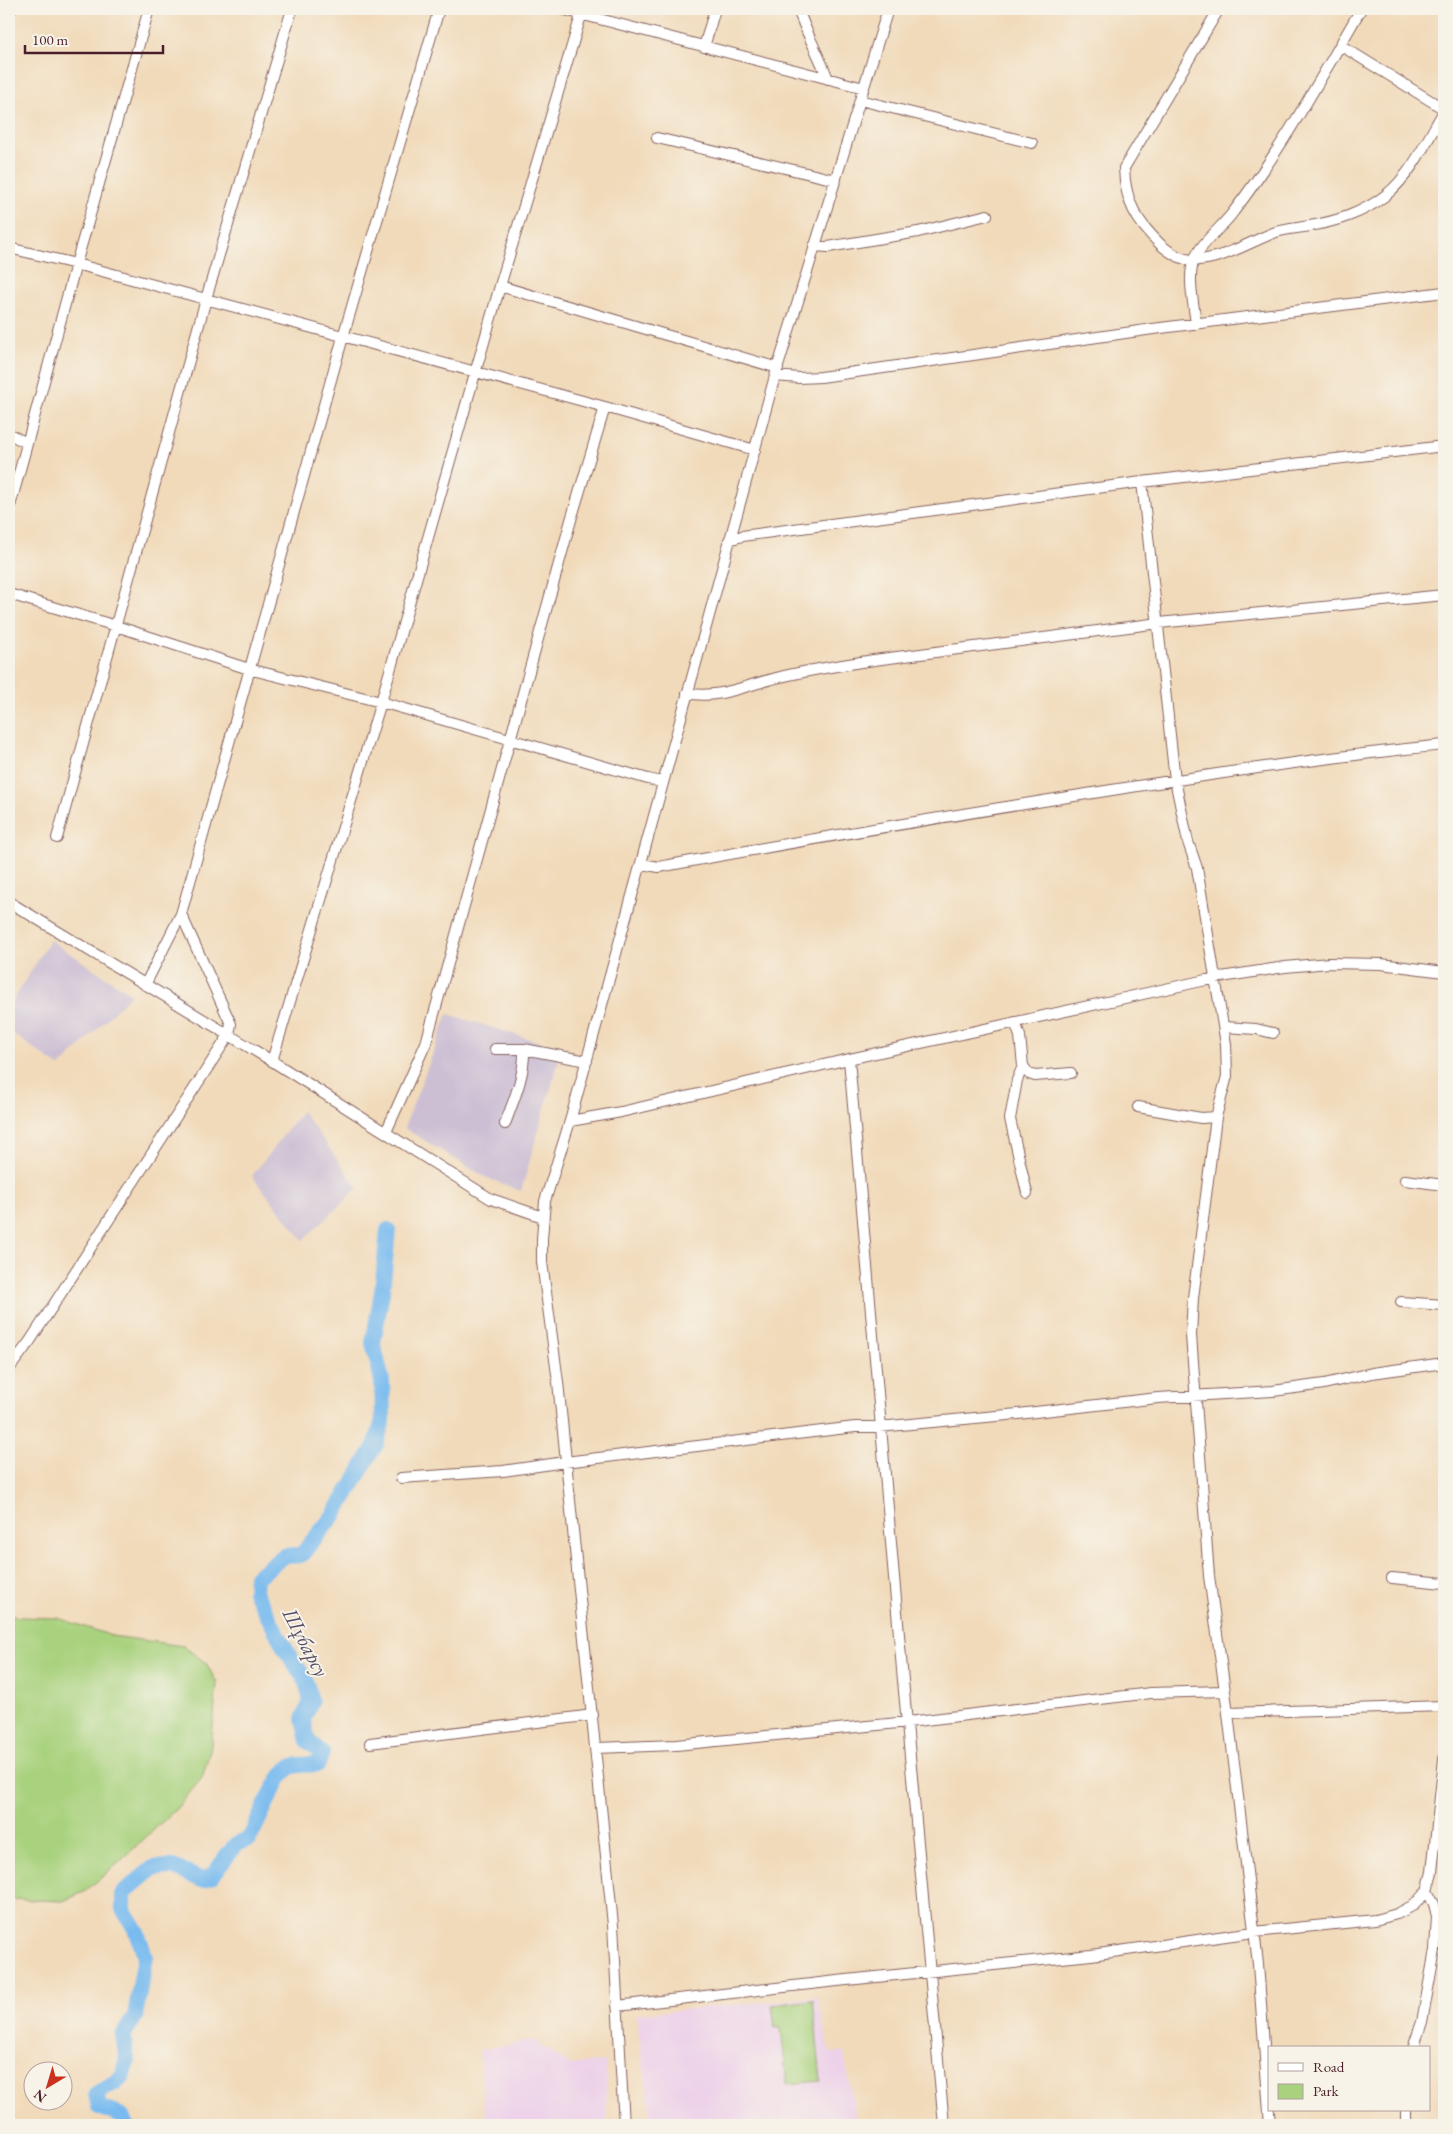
<svg xmlns="http://www.w3.org/2000/svg" width="1453" height="2134" font-family="'EB Garamond',serif">
	<style>
		.built { fill: #edd1e9 }
		.industrial { fill: #ccbfd4 }
		.green { fill: #a9d27e; stroke: #7a7854 }
		.lines { fill: none; stroke-linecap: round; stroke-linejoin: round }
		.river { stroke: #79bbef; stroke-width: 16 }
		.minor-casing { stroke: #84605d; stroke-width: 12 }
		.minor { stroke: #fff; stroke-width: 10 }
		.labels { text-anchor: middle; dominant-baseline: central; stroke-width: 4; stroke-linejoin: round; paint-order: stroke }
		.water-label { font-size: 21px; font-style: italic; fill: #584e66; stroke: #f7f3e8 }
	</style>
	<rect width="100%" height="100%" fill="#f7f3e8"/>
	<filter id="ink" filterUnits="userSpaceOnUse"><feTurbulence type="fractalNoise" baseFrequency=".02" numOctaves="2"/><feDisplacementMap in="SourceGraphic" scale="10" xChannelSelector="R" yChannelSelector="G"/><feConvolveMatrix kernelMatrix="1 2 1 2 8 2 1 2 1" color-interpolation-filters="sRGB"/></filter>
	<filter id="wash" filterUnits="userSpaceOnUse"><feTurbulence type="fractalNoise" baseFrequency=".0096" numOctaves="4" result="noise"/><feDisplacementMap in="SourceGraphic" scale="20" xChannelSelector="R" yChannelSelector="G"/><feGaussianBlur stdDeviation="1.12" result="paint"/><feColorMatrix in="noise" values="0 0 0 0 0 0 0 0 0 0 0 0 0 0 0 0 0 1.4 0 .05"/><feComposite in="paint" operator="in"/></filter>
	<g filter="url(#wash)">
		<rect width="100%" height="100%" fill="#f1daba"/>
		<path class="built" d="M 817,1997 L 830,2053 L 844,2052 L 857,2125 L 652,2125 L 636,2014 Z
			M 534,2040 L 569,2065 L 606,2061 L 607,2125 L 486,2125 L 479,2050 Z"/>
		<path class="industrial" d="M 50,940 L 131,994 L 60,1067 L 9,1031 L 9,1007 Z
			M 448,1014 L 562,1049 L 521,1191 L 485,1177 L 404,1128 Z
			M 302,1111 L 358,1188 L 303,1240 L 252,1176 Z"/>
		<path class="green" d="M 9,1615 L 19,1617 L 58,1618 L 112,1636 L 183,1646 L 206,1663 L 217,1683 L 211,1746 L 202,1778 L 176,1809 L 114,1867 L 84,1892 L 63,1901 L 9,1899 Z
			M 813,2000 L 821,2081 L 787,2084 L 781,2027 L 775,2027 L 772,2005 Z"/>
		<g class="lines">
			<path class="river" d="M 126,2125 L 122,2116 L 99,2107 L 96,2094 L 122,2078 L 127,2060 L 123,2035 L 135,2017 L 145,1956 L 137,1932 L 123,1909 L 123,1893 L 153,1868 L 173,1867 L 202,1880 L 213,1875 L 236,1844 L 249,1839 C 258,1823 277,1775 290,1767 C 297,1764 310,1765 318,1764 L 322,1753 L 308,1741 L 303,1719 L 311,1701 L 305,1679 L 287,1652 L 255,1592 L 256,1577 L 284,1556 L 301,1555 L 334,1515 L 354,1482 L 376,1444 L 383,1420 L 382,1381 L 373,1343 L 382,1292 L 388,1230"/>
		</g>
	</g>
	<g filter="url(#ink)">
		<g class="lines">
			<g class="minor-casing">
				<path id="minor" d="M 561,9 L 864,88
					M 798,9 C 806,33 819,55 828,79
					M 1219,9 L 1124,168 C 1125,201 1136,221 1160,244 C 1169,252 1180,260 1193,260 C 1221,261 1251,241 1276,232 C 1286,229 1299,228 1310,226 C 1338,221 1363,213 1386,195 C 1412,174 1427,140 1444,111
					M 9,14 L 11,9
					M 1340,45 L 1444,109
					M 704,47 L 715,9
					M 860,100 L 1032,143
					M 657,138 L 836,180
					M 814,246 L 828,247 L 918,232 L 987,215
					M 9,248 L 76,264 L 605,407 L 755,450
					M 500,286 L 778,368
					M 1196,324 C 1194,305 1187,277 1194,260 C 1202,241 1222,228 1234,211 C 1282,149 1322,76 1361,9
					M 775,376 L 799,378 L 821,377 L 1153,329 L 1444,292
					M 9,434 L 27,443
					M 1142,482 L 1175,780 L 1188,842 L 1197,868 L 1226,1044 L 1227,1076 L 1216,1117 L 1193,1298 L 1191,1335 L 1209,1576 L 1228,1713 L 1258,1964 L 1270,2125
					M 9,510 L 76,264 L 149,9
					M 729,540 L 742,536 L 1142,482 L 1444,446
					M 9,594 L 116,626 L 249,669 L 381,702 L 648,779 L 662,782
					M 687,693 C 717,700 747,685 776,678 C 808,670 841,665 874,660 L 1159,623 L 1444,595
					M 57,838 L 206,299 L 292,9
					M 641,864 L 659,867 C 809,839 960,814 1112,790 C 1222,773 1333,756 1444,745
					M 9,902 L 272,1061 L 491,1199 L 543,1217
					M 145,985 L 181,914 L 343,337 L 439,9
					M 1015,1022 L 1020,1036 L 1023,1066 L 1029,1074 L 1035,1076 L 1071,1073
					M 1224,1027 L 1256,1029 L 1273,1033
					M 495,1049 L 524,1049 L 587,1061
					M 849,1059 C 878,1414 911,1770 944,2125
					M 272,1061 L 381,702 L 500,286 L 583,9
					M 1023,1066 L 1017,1080 L 1010,1119 L 1027,1193
					M 1138,1107 L 1201,1118 L 1216,1117
					M 570,1121 L 621,1112 L 849,1059 L 1215,978 L 1285,967 L 1329,963 L 1381,964 L 1444,972
					M 505,1124 C 514,1099 525,1075 524,1049
					M 386,1132 L 426,1043 L 571,520 L 605,407
					M 1405,1180 L 1444,1185
					M 1401,1302 L 1444,1305
					M 9,1369 L 30,1341 L 229,1035 L 231,1024 L 181,914
					M 401,1478 L 503,1471 L 565,1462 L 855,1427 L 879,1427 L 1018,1414 L 1158,1398 L 1273,1391 L 1324,1384 L 1372,1373 L 1444,1363
					M 1392,1578 L 1444,1583
					M 1228,1713 L 1444,1706
					M 370,1743 L 593,1715
					M 596,1748 L 676,1745 L 908,1722 L 1151,1693 L 1224,1691
					M 617,2006 L 837,1981 L 1091,1955 L 1254,1932 L 1375,1920 L 1397,1914 L 1414,1905 L 1427,1891 L 1432,1872 L 1444,1759
					M 1413,2048 L 1422,2022 L 1435,1950 L 1437,1916 L 1434,1904 L 1427,1891
					M 1406,2110 L 1406,2125
					M 624,2125 L 613,1925 L 558,1382 L 542,1262 L 542,1239 L 545,1201 L 570,1121 L 775,376 L 888,9"/>
			</g>
			<use href="#minor" class="minor"/>
		</g>
	</g>
	<g class="labels">
		<g class="water-label">
			<text transform="translate(306 1642) rotate(62)">Шұбарсу</text>
		</g>
	</g>
	<rect width="1453" height="2134" fill="none" stroke="#f7f3e8" stroke-width="30"/>
	<rect x="1268" y="2046" width="162" height="65" fill="#f7f3e8" stroke="#b29e9c"/>
	<rect x="1278" y="2063" width="25" height="8" fill="#ffffff" stroke="#b29e9c"/>
	<text x="1313" y="2072" font-size="15" fill="#4a1f2b">Road</text>
	<rect x="1278" y="2084" width="25" height="15" fill="#a9d27e" stroke="#b29e9c"/>
	<text x="1313" y="2096" font-size="15" fill="#4a1f2b">Park</text>
	<g transform="translate(48 2086) rotate(218)"><circle r="24" fill="#f7f3e8" stroke="#b29e9c"/>
	<path d="M0-4L9 19L0 12L-9 19Z" fill="#c8321e"/>
	<text y="-8" font-size="14" font-weight="bold" text-anchor="middle" fill="#4a1f2b">N</text>
	</g>
	<path d="M25 45v8h138v-8" fill="none" stroke="#4a1f2b" stroke-width="2.5"/>
	<text x="32" y="45" font-size="15" fill="#4a1f2b" stroke="#f7f3e8" stroke-width="4" paint-order="stroke">100 m</text>
</svg>
